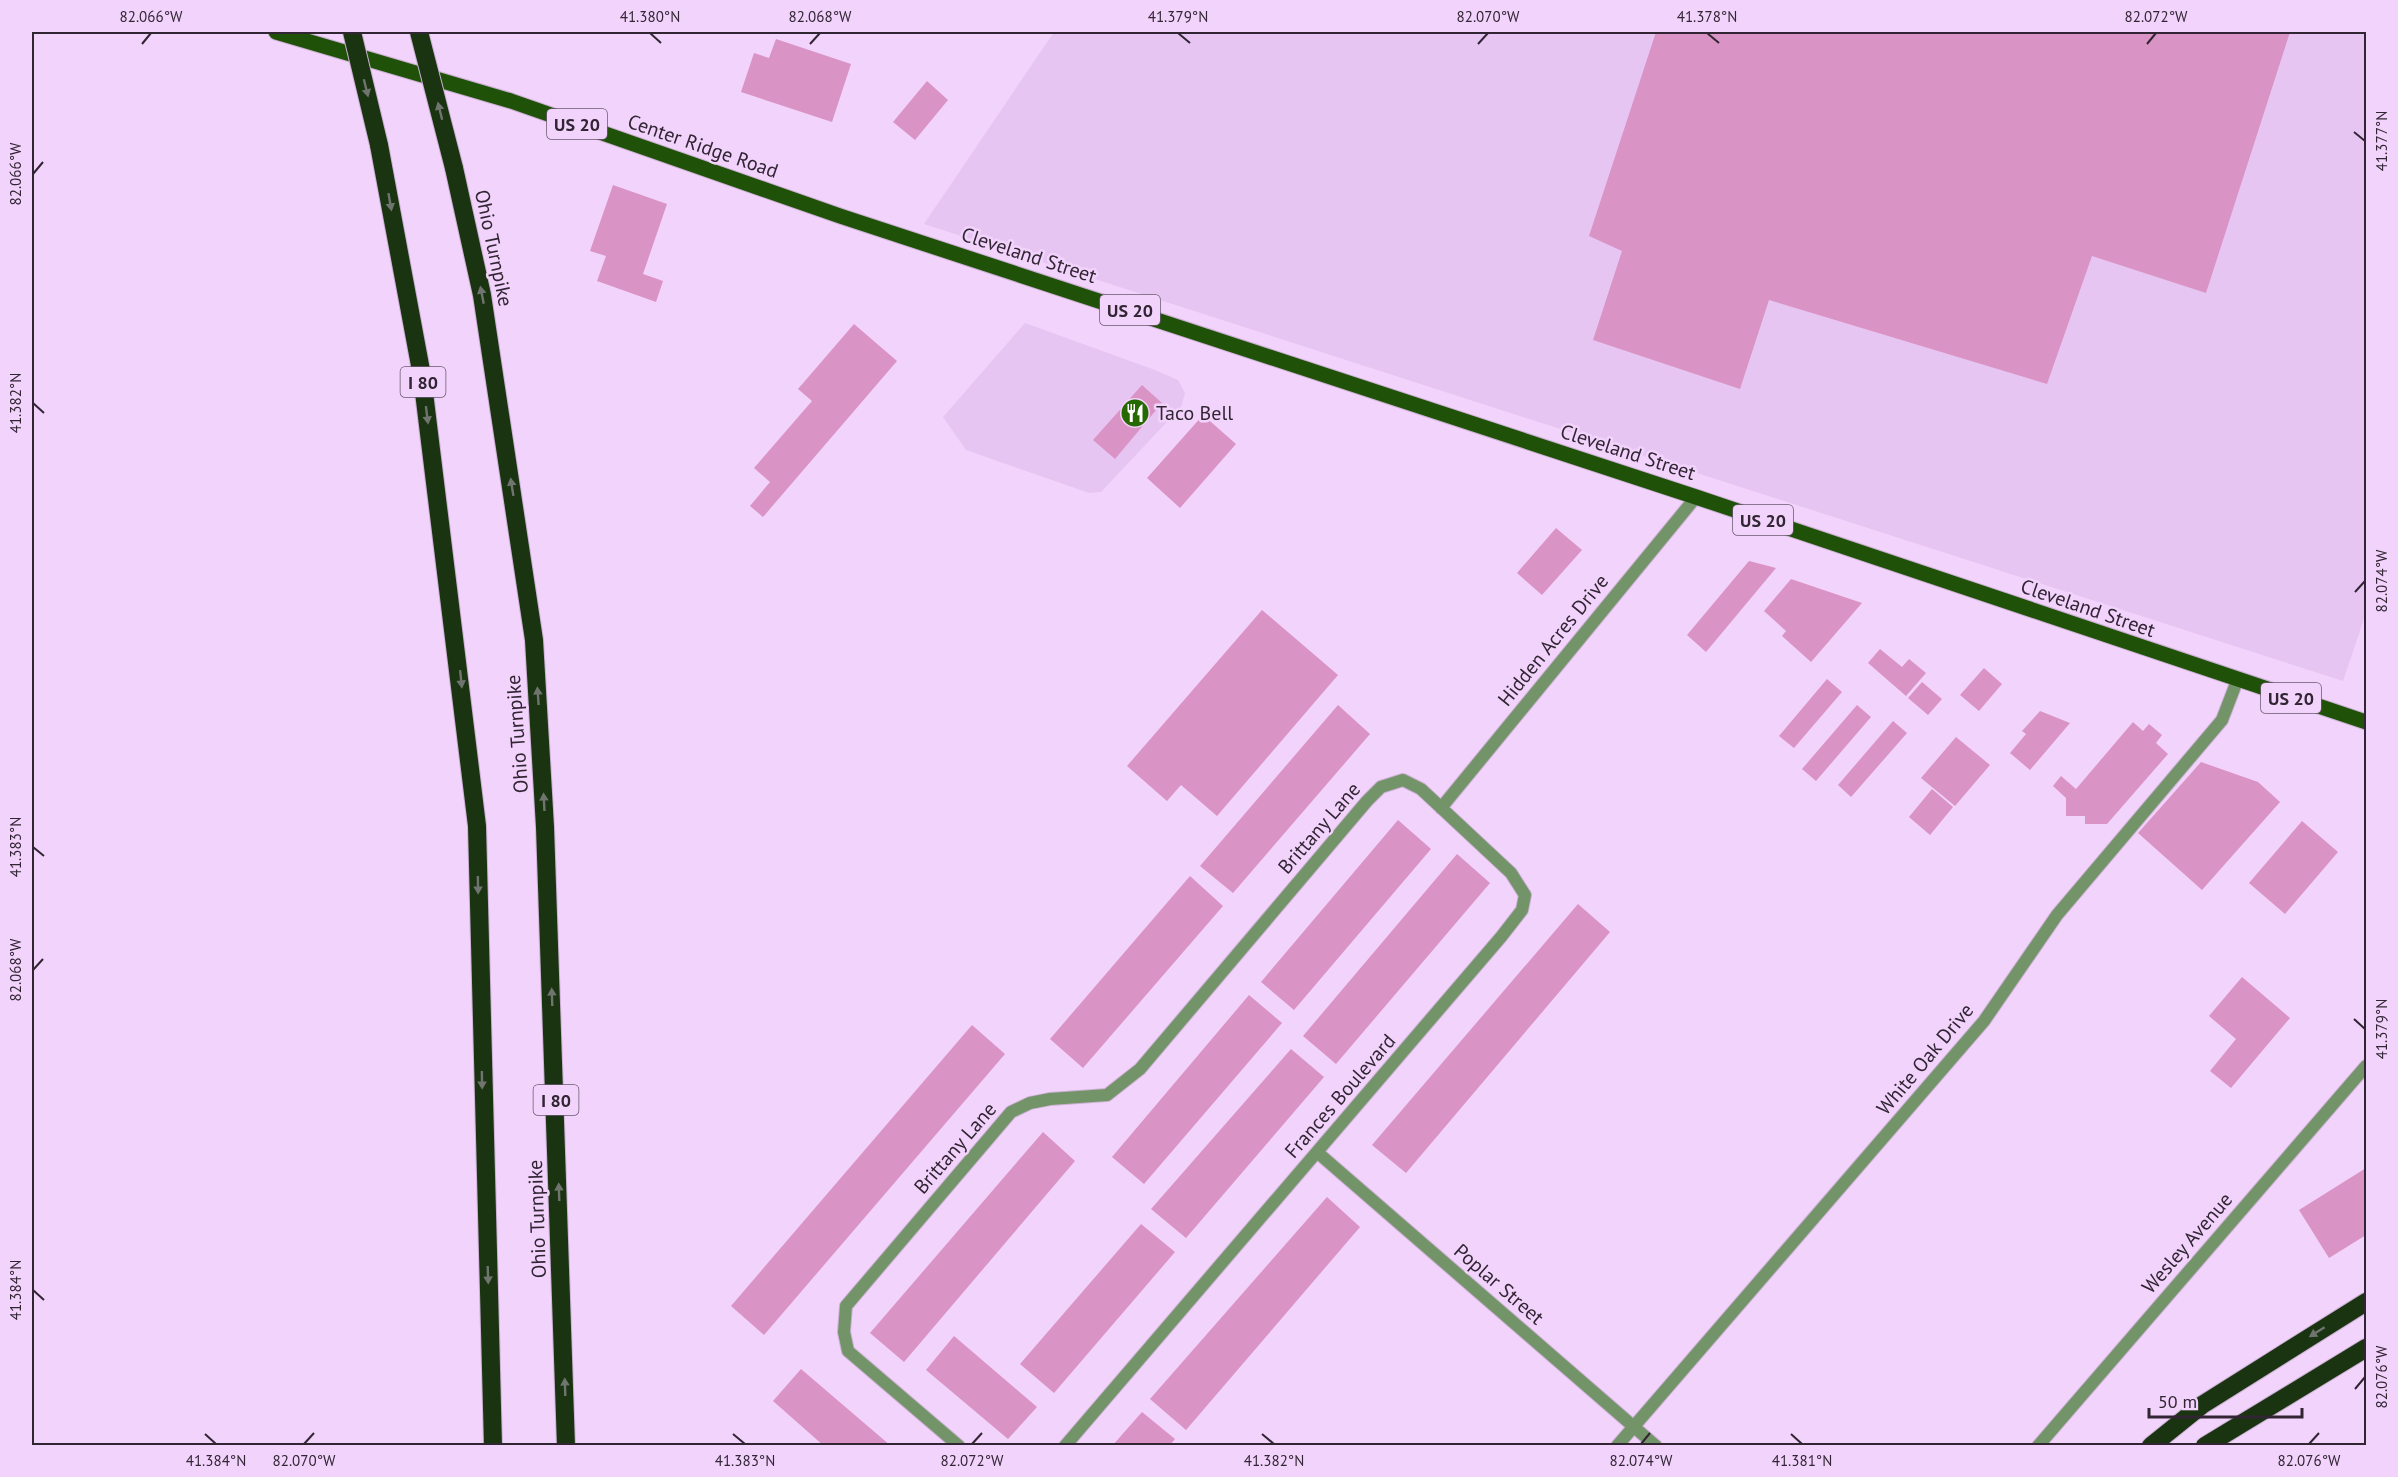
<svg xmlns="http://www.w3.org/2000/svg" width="2398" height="1477" font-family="'PT Sans',sans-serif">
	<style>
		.built { fill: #e7c5f2 }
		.building { fill: #da93c5 }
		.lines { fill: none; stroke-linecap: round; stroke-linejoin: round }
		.street-casing { stroke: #cbb0d3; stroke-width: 14 }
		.primary-casing { stroke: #cbb0d3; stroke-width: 17 }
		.highway-casing { stroke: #cbb0d3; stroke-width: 20 }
		.street { stroke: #739468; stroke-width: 12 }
		.primary { stroke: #1f5108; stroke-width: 15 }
		.highway { stroke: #1a3411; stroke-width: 18 }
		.highway-bridge-casing { stroke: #cbb0d3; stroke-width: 20; stroke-linecap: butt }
		.highway-bridge { stroke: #1a3411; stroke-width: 18 }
		.oneway { fill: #70746f }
		.ticks { fill: none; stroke: #312534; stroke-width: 2 }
		.labels { text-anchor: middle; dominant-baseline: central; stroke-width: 5; stroke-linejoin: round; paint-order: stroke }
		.shield { fill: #f2d3fb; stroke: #6b5970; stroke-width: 1.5 }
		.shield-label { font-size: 18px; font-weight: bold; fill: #312534 }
		.street-label { font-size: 20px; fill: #312534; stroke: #f2d3fb }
		.poi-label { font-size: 20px; fill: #312534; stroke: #f2d3fb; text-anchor: start }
		.neatline { fill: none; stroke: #312534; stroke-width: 2 }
		.ticks-label { font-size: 15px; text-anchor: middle; fill: #312534 }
	</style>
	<rect width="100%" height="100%" fill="#f2d3fb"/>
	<path class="built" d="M 1054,32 L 2366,32 L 2366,613 L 2343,681 L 924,224 Z
		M 1025,323 L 1155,370 L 1178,380 L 1185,393 L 1181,407 L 1101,492 L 1089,493 L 966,450 L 943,417 Z"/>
	<path class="building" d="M 1656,32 L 2290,32 L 2206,293 L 2092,256 L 2047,384 L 1769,300 L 1740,389 L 1593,340 L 1622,251 L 1589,236 Z
		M 776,39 L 851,64 L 832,122 L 741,92 L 754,53 L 769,58 Z
		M 927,81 L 948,100 L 915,140 L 893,122 Z
		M 613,185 L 667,204 L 643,274 L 663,281 L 656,302 L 597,281 L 606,256 L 590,251 Z
		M 854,324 L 897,361 L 763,517 L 750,506 L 770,482 L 754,468 L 812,401 L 798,389 Z
		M 1142,385 L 1162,403 L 1115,459 L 1093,440 Z
		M 1203,415 L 1236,444 L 1180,508 L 1147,478 Z
		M 1556,528 L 1582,550 L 1542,595 L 1517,573 Z
		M 1749,561 L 1776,568 L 1706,652 L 1687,635 Z
		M 1791,579 L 1862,603 L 1811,662 L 1782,636 L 1786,631 L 1764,611 Z
		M 1262,610 L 1338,675 L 1217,816 L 1181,785 L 1167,801 L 1127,766 Z
		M 1880,649 L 1902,667 L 1909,659 L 1926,673 L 1906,696 L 1868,663 Z
		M 1984,668 L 2002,684 L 1979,711 L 1960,695 Z
		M 1827,679 L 1842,692 L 1794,748 L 1779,736 Z
		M 1922,682 L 1942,699 L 1928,715 L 1908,698 Z
		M 1338,705 L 1370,734 L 1233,893 L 1200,866 Z
		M 1857,705 L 1871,717 L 1816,781 L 1802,769 Z
		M 2040,711 L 2070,723 L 2030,770 L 2010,753 L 2026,734 L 2022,731 Z
		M 1893,721 L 1907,733 L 1851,797 L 1838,785 Z
		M 2133,722 L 2143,731 L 2149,724 L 2162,735 L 2156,743 L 2168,754 L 2107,824 L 2085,824 L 2085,816 L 2066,816 L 2066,798 L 2053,786 L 2061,776 L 2076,789 Z
		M 1956,737 L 1990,765 L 1955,806 L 1921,778 Z
		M 2201,762 L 2258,782 L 2280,802 L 2202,890 L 2138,833 Z
		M 1932,789 L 1953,807 L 1930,835 L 1909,817 Z
		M 1398,820 L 1431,849 L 1294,1010 L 1261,982 Z
		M 2302,821 L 2338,852 L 2285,914 L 2249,883 Z
		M 1457,854 L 1490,883 L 1336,1064 L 1303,1036 Z
		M 1190,876 L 1223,906 L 1083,1068 L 1050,1039 Z
		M 1578,904 L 1610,932 L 1406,1173 L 1372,1145 Z
		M 2242,977 L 2290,1018 L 2231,1088 L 2210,1071 L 2236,1039 L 2209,1016 Z
		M 1249,995 L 1282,1023 L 1144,1184 L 1112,1157 Z
		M 972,1025 L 1005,1054 L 764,1335 L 731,1306 Z
		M 1291,1049 L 1324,1077 L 1186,1238 L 1151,1209 Z
		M 1043,1132 L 1075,1161 L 904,1362 L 870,1333 Z
		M 2366,1168 L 2366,1235 L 2329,1258 L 2299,1210 Z
		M 1327,1197 L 1360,1227 L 1186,1430 L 1150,1399 Z
		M 1141,1224 L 1175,1252 L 1054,1393 L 1020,1364 Z
		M 954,1336 L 1037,1407 L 1008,1439 L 926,1370 Z
		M 801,1369 L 891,1446 L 824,1446 L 773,1401 Z
		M 1142,1412 L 1175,1439 L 1169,1446 L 1112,1446 Z"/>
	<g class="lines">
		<g class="street-casing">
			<path id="street" d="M 1441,808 L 1696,497
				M 1317,1152 L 1656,1446
				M 959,1446 L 848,1351 L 844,1332 L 846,1306 L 1011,1112 L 1030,1103 L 1050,1099 L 1107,1095 L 1140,1069 L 1367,801 L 1381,787 L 1403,780 L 1421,789 L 1511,873 L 1525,895 L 1522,910 L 1501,937 L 1065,1446
				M 1617,1446 L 1984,1021 L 2057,915 L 2222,720 L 2237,681
				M 2038,1446 L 2366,1066"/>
		</g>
		<g class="primary-casing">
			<path id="primary" d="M 276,32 L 511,101 L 840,216 L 1696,497 L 2366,722"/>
		</g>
		<g class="highway-casing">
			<path id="highway" d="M 379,145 L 422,376 L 477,826 L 493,1446
				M 454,168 L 482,295 L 534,640 L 545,827 L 566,1446
				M 2151,1446 L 2202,1405 L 2366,1302
				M 2205,1446 L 2366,1348"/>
		</g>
		<use href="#street" class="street"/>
		<use href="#primary" class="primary"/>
		<use href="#highway" class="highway"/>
		<g class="highway-bridge-casing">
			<path id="highway-bridge" d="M 352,32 L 379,145
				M 419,32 L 454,168"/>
		</g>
		<use href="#highway-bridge" class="highway-bridge"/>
	</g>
	<defs><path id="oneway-solid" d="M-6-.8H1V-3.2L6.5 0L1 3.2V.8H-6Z" transform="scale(1.5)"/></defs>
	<g class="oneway">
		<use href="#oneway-solid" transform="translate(366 88) rotate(76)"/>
		<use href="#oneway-solid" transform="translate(440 111) rotate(-104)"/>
		<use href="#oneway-solid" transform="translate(390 202) rotate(80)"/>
		<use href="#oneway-solid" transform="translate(482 295) rotate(-101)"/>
		<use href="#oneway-solid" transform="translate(427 415) rotate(83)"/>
		<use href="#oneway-solid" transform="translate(512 487) rotate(-99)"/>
		<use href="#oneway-solid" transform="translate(461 679) rotate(84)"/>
		<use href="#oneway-solid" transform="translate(538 696) rotate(-94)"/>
		<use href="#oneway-solid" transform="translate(544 802) rotate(-93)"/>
		<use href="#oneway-solid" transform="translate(478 885) rotate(89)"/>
		<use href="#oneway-solid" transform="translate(552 997) rotate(-92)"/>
		<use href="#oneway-solid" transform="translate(482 1080) rotate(89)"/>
		<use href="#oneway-solid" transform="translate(559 1192) rotate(-92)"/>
		<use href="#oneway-solid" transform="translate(488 1275) rotate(88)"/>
		<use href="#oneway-solid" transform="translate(2317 1332) rotate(148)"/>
		<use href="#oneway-solid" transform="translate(565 1387) rotate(-92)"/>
	</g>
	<path class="ticks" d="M 650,33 L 661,43M 1178,33 L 1190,43M 1707,33 L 1719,43M 142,44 L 151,33M 810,44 L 820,33M 1478,44 L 1488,33M 2147,44 L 2156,33M 2354,132 L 2365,141M 33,174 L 43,162M 33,403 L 44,413M 2355,592 L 2365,581M 33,847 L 44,856M 33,970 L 43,959M 2354,1019 L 2365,1029M 33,1290 L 44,1300M 2355,1389 L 2365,1377M 205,1434 L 216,1444M 733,1434 L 745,1444M 1262,1434 L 1274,1444M 1791,1434 L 1802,1444M 304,1444 L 314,1433M 972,1444 L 982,1433M 1641,1444 L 1650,1433M 2309,1444 L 2319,1433"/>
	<defs>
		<g id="restaurant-disc" transform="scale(1.5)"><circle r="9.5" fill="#266900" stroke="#f2d3fb"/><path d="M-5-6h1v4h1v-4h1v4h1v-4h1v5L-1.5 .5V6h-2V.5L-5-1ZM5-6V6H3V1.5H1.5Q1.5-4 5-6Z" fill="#fff"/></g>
	</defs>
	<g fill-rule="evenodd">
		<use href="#restaurant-disc" x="1135" y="413"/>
	</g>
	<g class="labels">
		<g class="shield">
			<rect x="547" y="109" width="60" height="30" rx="4.5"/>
			<rect x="1100" y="295" width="60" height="30" rx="4.5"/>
			<rect x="400.5" y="367" width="45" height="30" rx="4.5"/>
			<rect x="1733" y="505" width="60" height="30" rx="4.5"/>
			<rect x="2261" y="683" width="60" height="30" rx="4.5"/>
			<rect x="533.5" y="1085" width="45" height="30" rx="4.5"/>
		</g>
		<g class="shield-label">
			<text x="577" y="124">US 20</text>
			<text x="1130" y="310">US 20</text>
			<text x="423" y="382">I 80</text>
			<text x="1763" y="520">US 20</text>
			<text x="2291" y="698">US 20</text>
			<text x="556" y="1100">I 80</text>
		</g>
		<g class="street-label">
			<text transform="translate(703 146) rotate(19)">Center Ridge Road</text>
			<text transform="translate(494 248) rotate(78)">Ohio Turnpike</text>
			<text transform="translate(1029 255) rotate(18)">Cleveland Street</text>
			<text transform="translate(1628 452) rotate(18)">Cleveland Street</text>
			<text transform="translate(2088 608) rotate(19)">Cleveland Street</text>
			<text transform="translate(1553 640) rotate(-51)">Hidden Acres Drive</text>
			<text transform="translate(517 734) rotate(-94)">Ohio Turnpike</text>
			<text transform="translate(1319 828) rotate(-49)">Brittany Lane</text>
			<text transform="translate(1925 1059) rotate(-50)">White Oak Drive</text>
			<text transform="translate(1340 1096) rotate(-49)">Frances Boulevard</text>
			<text transform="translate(955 1148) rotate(-49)">Brittany Lane</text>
			<text transform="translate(537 1219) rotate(-92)">Ohio Turnpike</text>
			<text transform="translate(2187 1243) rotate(-49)">Wesley Avenue</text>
			<text transform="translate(1499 1284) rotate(41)">Poplar Street</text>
		</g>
		<g class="poi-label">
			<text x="1156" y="413">Taco Bell</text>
		</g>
	</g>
	<rect width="2398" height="1477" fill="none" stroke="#f2d3fb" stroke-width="66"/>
	<path d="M2149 1408v9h153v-9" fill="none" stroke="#312534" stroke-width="3"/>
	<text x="2158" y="1408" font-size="18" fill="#312534" stroke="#f2d3fb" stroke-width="4.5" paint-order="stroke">50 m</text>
	<rect x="33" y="33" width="2332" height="1411" class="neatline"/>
	<g class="ticks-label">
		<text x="151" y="22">82.066°W</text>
		<text x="650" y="22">41.380°N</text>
		<text x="820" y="22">82.068°W</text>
		<text x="1178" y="22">41.379°N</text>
		<text x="1488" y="22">82.070°W</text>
		<text x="1707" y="22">41.378°N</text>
		<text x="2156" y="22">82.072°W</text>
		<text transform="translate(2382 141) rotate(-90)" y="5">41.377°N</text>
		<text transform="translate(16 174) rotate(-90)" y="5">82.066°W</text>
		<text transform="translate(16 403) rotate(-90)" y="5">41.382°N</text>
		<text transform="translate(2382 581) rotate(-90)" y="5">82.074°W</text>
		<text transform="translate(16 847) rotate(-90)" y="5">41.383°N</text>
		<text transform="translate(16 970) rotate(-90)" y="5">82.068°W</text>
		<text transform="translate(2382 1029) rotate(-90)" y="5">41.379°N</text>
		<text transform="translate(16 1290) rotate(-90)" y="5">41.384°N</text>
		<text transform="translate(2382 1377) rotate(-90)" y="5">82.076°W</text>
		<text x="216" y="1466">41.384°N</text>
		<text x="304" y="1466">82.070°W</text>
		<text x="745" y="1466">41.383°N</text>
		<text x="972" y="1466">82.072°W</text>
		<text x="1274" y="1466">41.382°N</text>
		<text x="1641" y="1466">82.074°W</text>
		<text x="1802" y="1466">41.381°N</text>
		<text x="2309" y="1466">82.076°W</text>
	</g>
</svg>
